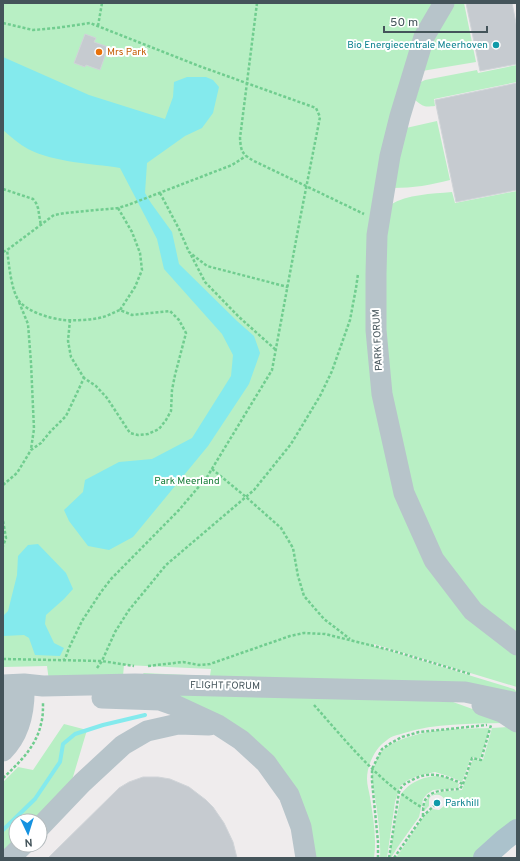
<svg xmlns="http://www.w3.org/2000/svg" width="520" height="861" font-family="Overpass,sans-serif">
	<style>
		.green { fill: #b8efc4 }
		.water { fill: #84eaed }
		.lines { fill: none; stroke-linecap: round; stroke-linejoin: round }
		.stream { stroke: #84eaed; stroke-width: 4 }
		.building { fill: #c6cbd0; stroke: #d0d4d8 }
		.path { stroke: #70cd8f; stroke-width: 2.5; stroke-dasharray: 3 2; stroke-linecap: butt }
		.minor { stroke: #b7c4ca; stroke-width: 21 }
		.major { stroke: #abc2cc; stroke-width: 22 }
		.culture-dot { fill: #0f9aa8; stroke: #fff; stroke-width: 1.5 }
		.food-dot { fill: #e8710a; stroke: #fff; stroke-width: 1.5 }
		.labels { text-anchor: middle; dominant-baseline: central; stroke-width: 4; stroke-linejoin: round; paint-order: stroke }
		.culture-label { font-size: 10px; fill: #0d838f; stroke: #fff; text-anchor: end }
		.food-label { font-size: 10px; fill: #c56008; stroke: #fff; text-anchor: start }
		.street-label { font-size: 10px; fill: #44545a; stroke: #fff }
		.park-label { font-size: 10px; fill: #147c36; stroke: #fff }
	</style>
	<rect width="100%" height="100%" fill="#efeced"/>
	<path class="green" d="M 3,3 L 437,3 L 377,185 L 396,495 L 517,654 L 517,687 L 391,649 L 374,644 L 373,646 L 390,651 L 514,689 L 517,692 L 517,699 L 146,677 L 143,673 L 210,676 L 211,669 L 124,665 L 123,676 L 49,681 L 47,666 L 3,667 Z
		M 449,3 L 464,3 L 476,62 L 422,71 L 433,37 Z
		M 517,65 L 517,82 L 434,99 L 435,106 C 424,107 424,107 415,100 L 421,82 L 425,80 L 477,70 L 478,73 Z
		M 437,121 L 450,180 C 431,185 413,188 393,188 L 406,128 Z
		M 517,191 L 517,637 L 477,604 L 440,554 L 412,491 L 390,394 L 383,329 L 383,257 L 390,205 C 408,194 431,194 452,192 L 455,203 Z
		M 167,691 L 453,702 L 492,716 L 504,723 C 470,724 436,723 404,733 C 398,735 391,736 387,740 C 375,748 367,765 367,779 C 367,785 369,791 370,797 C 373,817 377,838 374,858 L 312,858 L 294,792 Z
		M 64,724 L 87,730 L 70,787 L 36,821 L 16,821 L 16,841 L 3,854 L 3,782 L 18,767 L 33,770 Z
		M 508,727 L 517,730 L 517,826 L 479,858 L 396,858 L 424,816 L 432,809 L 439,810 L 444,806 L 445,800 C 441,794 438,794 431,796 L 429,799 L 429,806 L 424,811 C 424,789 446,792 462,790 L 473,759 L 483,760 L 492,728 Z
		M 490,728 L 480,759 L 471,757 L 462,782 L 451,777 L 435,772 L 417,776 L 408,780 L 400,786 L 395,802 L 387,858 L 380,858 C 381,838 378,817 375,797 C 374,791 372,783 372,776 C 372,769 378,754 384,749 C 386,746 391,744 394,743 C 424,728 458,729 490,728 Z
		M 434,776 L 448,778 L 459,784 L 458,788 L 433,790 L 427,794 L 423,799 L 419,817 L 397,848 L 391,858 L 389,858 L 401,794 C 409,783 420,778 434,776 Z"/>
	<path class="water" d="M 3,57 L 89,95 L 165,119 L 173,97 L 174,82 L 187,77 L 206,77 L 213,80 L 219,87 L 213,113 L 202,128 L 185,136 L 147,163 L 145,193 L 151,203 L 172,232 L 179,264 L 237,321 L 254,336 L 260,353 L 249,384 L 208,446 L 133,537 L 109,550 L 88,546 L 69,521 L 64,510 L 83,492 L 85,480 L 119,462 L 152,459 L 192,438 L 231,376 L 233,355 L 222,334 L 164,269 L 157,239 L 120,168 C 90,163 56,163 28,149 C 19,144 11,137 3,130 Z
		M 38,544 L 66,573 L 73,589 L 64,599 L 46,615 L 45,624 L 54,643 L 64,648 L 60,656 L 35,655 L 29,638 L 24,635 L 3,636 L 3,616 L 8,611 L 17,575 L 18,556 L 28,545 Z"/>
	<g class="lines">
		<path class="stream" d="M 3,830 L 35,799 L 60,762 L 63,744 L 75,734 L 103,725 L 145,715"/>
	</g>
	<path class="building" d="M 466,3 L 512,3 L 517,28 L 517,64 L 480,71 Z
		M 85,34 L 96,38 L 94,42 L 108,47 L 100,70 L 86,65 L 85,67 L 74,63 Z
		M 517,83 L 517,190 L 456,202 L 435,100 Z
		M 143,777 L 158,777 L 170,779 L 189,787 L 206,800 L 213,807 L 224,823 L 233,842 L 237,858 L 48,858 L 119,788 L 129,782 Z"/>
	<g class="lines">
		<path class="path" d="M 257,3 L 240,138 C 241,152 242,154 254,161 L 364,214
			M 3,23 L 33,30 L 56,28 L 90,23 L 199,66 L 316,108 L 320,117 L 300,219 L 272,370 L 207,477 L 179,510 L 111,579 L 101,592 L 82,621 L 69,648 L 65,659 L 63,660
			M 98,26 L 102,3
			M 3,189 L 33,199 L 36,203 L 38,208 L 41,226
			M 160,193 L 179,229 L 189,252 L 207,266 L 288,287
			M 118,208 L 132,232 L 140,253 L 142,270 L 135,287 L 120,310
			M 3,252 L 7,250 L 54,215 L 65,213 L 118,208 L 128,205 L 232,165 L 246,156
			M 191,255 L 205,282 L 239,317 L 276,350
			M 19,302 L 28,324 L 31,363 L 34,429 L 31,449
			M 70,320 L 68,341 L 71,357 L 84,378
			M 212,469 L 246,497 L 281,528 L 293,548 L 298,576 L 304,596 L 324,619 L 350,639
			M 3,485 L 17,473 L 31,450 L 41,443 L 50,432 L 66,416 L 84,378 L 96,386 L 107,398 L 130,433 L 138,435 L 148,434 L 159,429 L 166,420 L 171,411 L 172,390 L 175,375 L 186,333 L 179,320 L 170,311 L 132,315 L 120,310 C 114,312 108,316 103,317 C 93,320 73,321 63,320 C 49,318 28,312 19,301 C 11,290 9,264 7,250
			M 3,521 L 6,538 L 3,546
			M 3,659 L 102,661 L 134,666
			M 148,666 L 183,662 L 199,665 L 210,664 L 290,636 L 304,633 L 325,634 L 390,650 L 470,674
			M 97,668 L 102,661 L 115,632 L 129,610 L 148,587 L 166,565 L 254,490 L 291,444 L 320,396 L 332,371 L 350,320 L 356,288 L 358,274
			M 314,705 C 347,742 379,783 423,808
			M 3,778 C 19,763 36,747 41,724 C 43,717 43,710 43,702
			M 423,816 C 423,812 423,807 424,803 C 428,789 447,790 460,789 L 463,784 L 472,758 L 481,760 L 491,725
			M 378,858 L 378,842 L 372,781 L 372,769 L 382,749 L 391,743 L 402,737 L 419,732 L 487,725
			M 389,858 L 399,792 C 402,784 405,784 412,780 C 430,770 445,776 463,784
			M 394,858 L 423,816 L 437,803"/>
		<path class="minor" d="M 444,3 L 424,37 L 400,116 L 390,156 L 377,235 L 376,274 L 376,330 L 382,394 L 404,493 L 434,560 L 473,611 L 517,645
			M 3,685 L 24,684 L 43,686 L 135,684 L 465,692 L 517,703
			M 102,698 L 160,700 L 177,706 L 218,725 L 241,740 L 266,763 L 289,795 L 301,827 L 306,858
			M 482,705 L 502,712 L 517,722
			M 5,733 L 9,711 L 8,696 L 8,685
			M 3,751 C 21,733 25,708 24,684
			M 40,827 L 82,783 L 123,745 L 147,731 L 178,724 L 209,725
			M 10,858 L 23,845"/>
		<path class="major" d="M 484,858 L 504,840 L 517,830"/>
	</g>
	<g class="culture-dot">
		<circle cx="496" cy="45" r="4"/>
		<circle cx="437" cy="803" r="4"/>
	</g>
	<circle class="food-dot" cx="99" cy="52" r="4"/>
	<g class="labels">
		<g class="culture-label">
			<text x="488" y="45">Bio Energiecentrale Meerhoven</text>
			<text x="445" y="803" text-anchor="start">Parkhill</text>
		</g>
		<g class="food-label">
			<text x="107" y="52">Mrs Park</text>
		</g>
		<g class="street-label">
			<text transform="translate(378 340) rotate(-93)">PARK FORUM</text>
			<text transform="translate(225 686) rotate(1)">FLIGHT FORUM</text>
		</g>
		<g class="park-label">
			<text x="187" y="481">Park Meerland</text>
		</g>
	</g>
	<rect width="520" height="861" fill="none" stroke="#44545a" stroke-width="8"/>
	<g transform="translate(28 833) rotate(176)"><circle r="19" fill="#ffffff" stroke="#b4bbbd"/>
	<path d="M0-3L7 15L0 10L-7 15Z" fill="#1592e0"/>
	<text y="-6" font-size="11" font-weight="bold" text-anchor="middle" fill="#44545a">N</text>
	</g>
	<path d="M384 26v6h103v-6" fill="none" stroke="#44545a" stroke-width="2"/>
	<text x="390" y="26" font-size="12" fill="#44545a" stroke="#ffffff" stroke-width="3" paint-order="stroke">50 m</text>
</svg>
